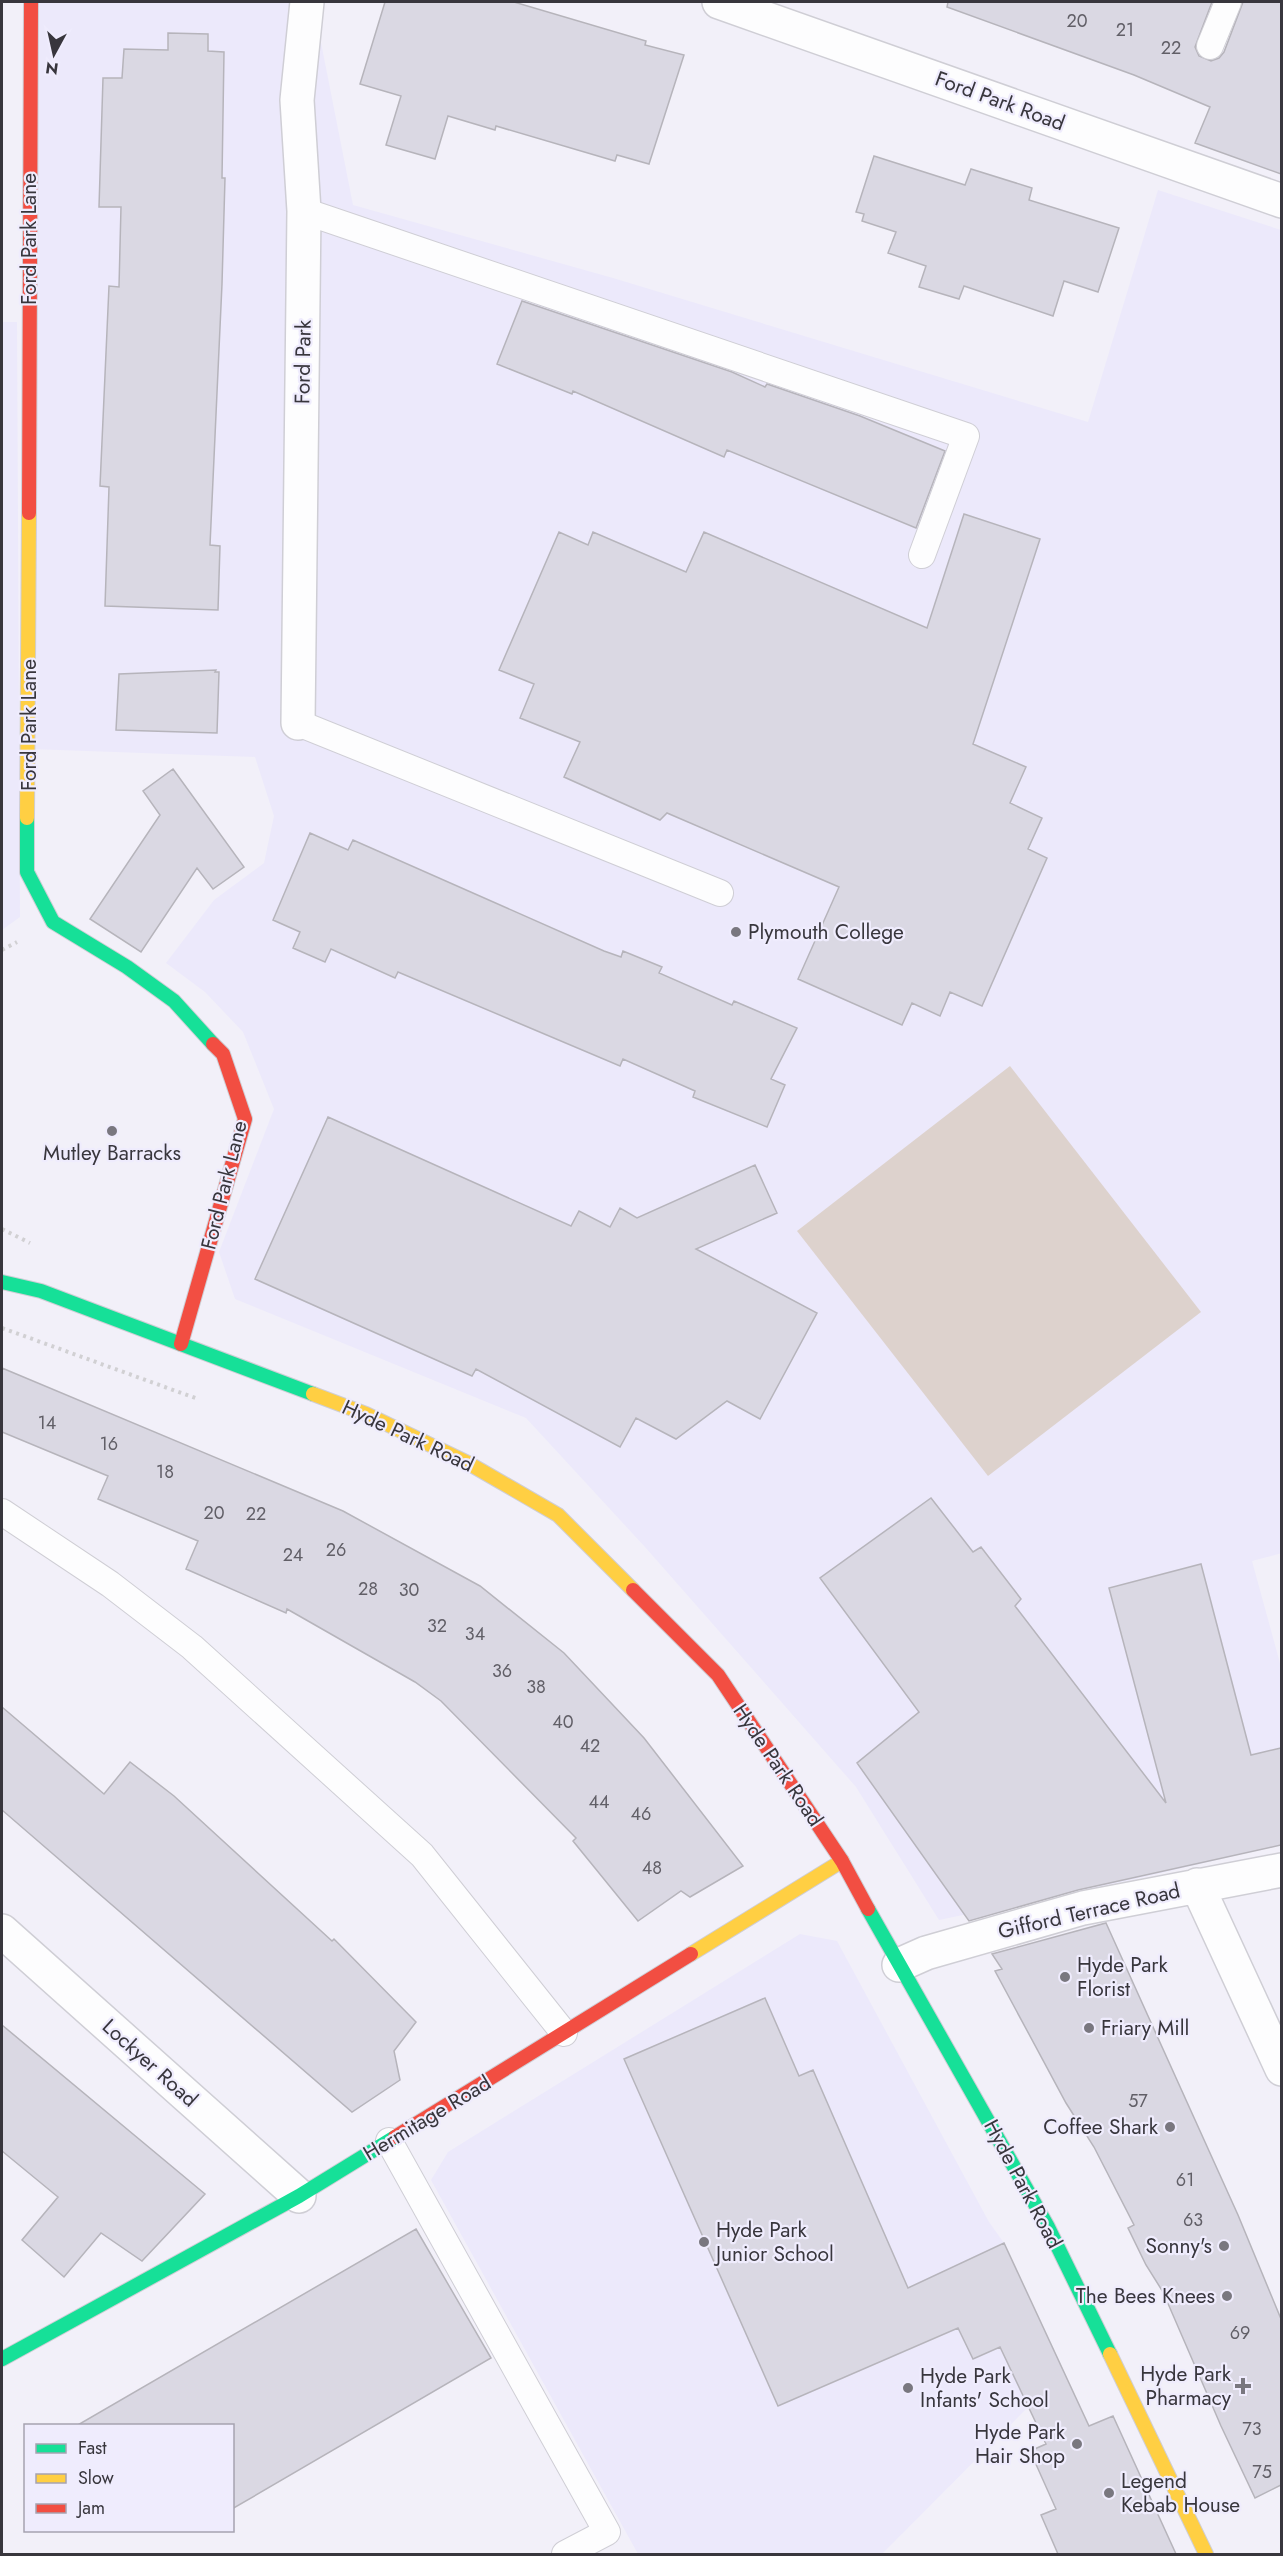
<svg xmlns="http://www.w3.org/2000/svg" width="1283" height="2556" font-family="Jost,sans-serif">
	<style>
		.built { fill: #ece9fb }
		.green { fill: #ddd2cd }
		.building { fill: #dad8e3; stroke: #b6b4bb; stroke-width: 1.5 }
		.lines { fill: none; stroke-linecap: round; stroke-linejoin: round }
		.lane-casing { stroke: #cfced5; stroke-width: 28 }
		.street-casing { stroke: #cfced5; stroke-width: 36 }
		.fast-casing { stroke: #cfced5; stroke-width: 16 }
		.slow-casing { stroke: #cfced5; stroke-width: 16 }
		.jam-casing { stroke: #cfced5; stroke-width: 16 }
		.path { stroke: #d1d0d3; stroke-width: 4; stroke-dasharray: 3 4.5; stroke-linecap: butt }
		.lane { stroke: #fdfdfe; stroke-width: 26 }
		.street { stroke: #fdfdfe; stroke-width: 33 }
		.fast { stroke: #16e098; stroke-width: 14 }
		.slow { stroke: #ffcf43; stroke-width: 14 }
		.jam { stroke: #f24e42; stroke-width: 14 }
		.poi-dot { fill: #79777f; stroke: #efecfd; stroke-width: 2 }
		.labels { text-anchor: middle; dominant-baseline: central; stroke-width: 4.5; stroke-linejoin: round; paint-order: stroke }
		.number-label { font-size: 18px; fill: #615f67 }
		.street-label { font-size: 21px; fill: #38363d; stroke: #efecfd }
		.poi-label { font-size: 21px; fill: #38363d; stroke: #efecfd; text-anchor: start }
	</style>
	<rect width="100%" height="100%" fill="#f2f0f9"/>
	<path class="built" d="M 31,2 L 313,2 L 353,205 L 613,278 L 1088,422 L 1158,190 L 1281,230 L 1282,1553 L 1252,1561 L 1281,1667 L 1281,1845 L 1131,1880 L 939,1920 L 856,1787 L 645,1547 L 526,1418 L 235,1299 L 219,1252 L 274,1109 L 243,1032 L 205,992 L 166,963 L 214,900 L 264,863 L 274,816 L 255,757 L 30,749 Z
		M 2,322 L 17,322 L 20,917 L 2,930 Z
		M 800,1934 L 837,1941 L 989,2222 L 1004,2243 L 1064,2371 L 882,2554 L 638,2554 L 431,2180 L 448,2152 Z"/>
	<path class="green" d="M 1010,1066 L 1201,1312 L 988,1476 L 797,1231 Z"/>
	<path class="building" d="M 385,2 L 514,2 L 646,41 L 645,45 L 684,55 L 649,164 L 617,155 L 615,161 L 496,126 L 495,130 L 448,116 L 435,159 L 386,145 L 401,96 L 360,84 Z
		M 948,2 L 1212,2 L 1195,47 L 1199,56 L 1211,61 L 1219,58 L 1224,52 L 1243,2 L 1281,2 L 1281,174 L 1195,143 L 1210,107 L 1134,75 L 947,7 Z
		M 168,33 L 208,34 L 208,51 L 224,52 L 222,178 L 225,178 L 222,284 L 210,545 L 220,546 L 218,610 L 105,606 L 109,487 L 100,486 L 109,286 L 119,287 L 121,207 L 99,207 L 103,78 L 122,78 L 124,49 L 168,50 Z
		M 874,156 L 965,185 L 971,169 L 1032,188 L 1029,200 L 1119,228 L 1098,292 L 1064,281 L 1053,316 L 964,286 L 959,299 L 919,287 L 926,266 L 888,253 L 896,232 L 862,221 L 864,214 L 856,212 Z
		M 522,301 L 732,372 L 765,387 L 767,384 L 860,416 L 945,451 L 916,528 L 727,450 L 724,457 L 573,391 L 572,394 L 497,364 Z
		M 964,514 L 1040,539 L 973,744 L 1026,767 L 1010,803 L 1042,818 L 1028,849 L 1047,858 L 982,1006 L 950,992 L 940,1016 L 912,1003 L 902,1025 L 798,979 L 839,887 L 667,813 L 660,820 L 564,777 L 580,742 L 520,718 L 534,684 L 499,670 L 559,532 L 588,545 L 593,532 L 686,572 L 704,532 L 927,628 Z
		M 216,670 L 215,672 L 219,672 L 217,733 L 116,730 L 119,674 Z
		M 173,769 L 244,867 L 213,889 L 197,868 L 141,952 L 90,919 L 160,815 L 143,791 Z
		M 310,833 L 348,850 L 353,840 L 604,951 L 621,957 L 623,951 L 662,967 L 659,973 L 732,1005 L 734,1001 L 797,1028 L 771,1079 L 785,1085 L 767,1127 L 693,1097 L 695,1091 L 623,1059 L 620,1066 L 398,972 L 395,978 L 331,949 L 325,962 L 293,948 L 300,932 L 273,920 Z
		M 328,1117 L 571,1226 L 579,1211 L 610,1227 L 620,1208 L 637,1218 L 755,1165 L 777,1213 L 696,1249 L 817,1313 L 760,1419 L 727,1401 L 676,1439 L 636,1418 L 620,1447 L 476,1369 L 472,1376 L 255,1279 Z
		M 2,1368 L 343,1511 L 480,1586 L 564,1653 L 644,1738 L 743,1866 L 690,1897 L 681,1891 L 638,1921 L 573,1841 L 576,1838 L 441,1701 L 415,1682 L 287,1609 L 286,1613 L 186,1569 L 198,1541 L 98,1499 L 108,1476 L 2,1432 Z
		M 931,1498 L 973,1552 L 981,1547 L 1021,1599 L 1015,1606 L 1166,1803 L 1109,1588 L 1201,1564 L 1251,1755 L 1281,1748 L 1281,1845 L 1078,1890 L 969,1921 L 857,1763 L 919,1712 L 820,1578 Z
		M 2,1707 L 104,1794 L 130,1762 L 174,1796 L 332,1941 L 334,1939 L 416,2022 L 394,2051 L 400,2080 L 352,2112 L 2,1810 Z
		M 1106,1923 L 1238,2215 L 1281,2319 L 1281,2485 L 1255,2498 L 1221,2426 L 1163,2292 L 1146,2265 L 1128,2228 L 1134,2225 L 1094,2147 L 1066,2103 L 995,1971 L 1002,1969 L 992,1954 Z
		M 765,1998 L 799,2076 L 813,2070 L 908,2288 L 1004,2243 L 1089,2426 L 1113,2416 L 1176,2554 L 1058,2554 L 1041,2515 L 1056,2509 L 1030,2451 L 1046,2444 L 1000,2347 L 973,2359 L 958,2328 L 778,2406 L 624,2059 Z
		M 2,2025 L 205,2194 L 142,2261 L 101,2233 L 64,2277 L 22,2240 L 58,2197 L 2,2151 Z
		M 416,2229 L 491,2358 L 232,2509 L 232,2426 L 76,2426 Z"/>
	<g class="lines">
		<g class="lane-casing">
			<path id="lane" d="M 1210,46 L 1228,2
				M 304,211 L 966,436 L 922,555
				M 298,723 L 720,893
				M 2,1512 L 110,1584 L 192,1647 L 422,1855 L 564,2033
				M 389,2141 L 607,2532 L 565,2554"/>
		</g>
		<g class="street-casing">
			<path id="street" d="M 719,2 L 1282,201
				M 298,723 L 304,211 L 297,100 L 307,2
				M 1197,1885 L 1282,2069
				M 2,1931 L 299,2196
				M 899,1965 L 926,1953 L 1083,1908 L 1282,1870"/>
		</g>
		<g class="fast-casing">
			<path id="fast" d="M 27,818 L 27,872 L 53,922 L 127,967 L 174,1001 L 213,1044
				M 2,1282 L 41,1291 L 313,1394
				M 868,1909 L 1048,2227 L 1110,2354
				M 2,2359 L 299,2196 L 395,2137"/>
		</g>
		<g class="slow-casing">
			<path id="slow" d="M 27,818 L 29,513
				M 313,1394 L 366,1414 L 468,1463 L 558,1515 L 633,1590
				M 691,1954 L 842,1861
				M 1110,2354 L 1206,2554"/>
		</g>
		<g class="jam-casing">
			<path id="jam" d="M 29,513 L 31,2
				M 181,1344 L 245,1119 L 223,1054 L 213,1044
				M 633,1590 L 718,1675 L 842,1861 L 868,1909
				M 395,2137 L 691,1954"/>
		</g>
		<path class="path" d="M 2,950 L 17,942
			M 2,1229 L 30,1243
			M 2,1328 L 198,1399"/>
		<use href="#lane" class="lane"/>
		<use href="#street" class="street"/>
		<use href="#fast" class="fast"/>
		<use href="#slow" class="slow"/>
		<use href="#jam" class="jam"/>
	</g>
	<g class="poi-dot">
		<circle cx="736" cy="932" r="6"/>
		<circle cx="112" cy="1131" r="6"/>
		<circle cx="1065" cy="1977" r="6"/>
		<circle cx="1089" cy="2028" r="6"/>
		<circle cx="1170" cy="2127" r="6"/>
		<circle cx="704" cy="2242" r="6"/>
		<circle cx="1224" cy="2246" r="6"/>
		<circle cx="1227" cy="2296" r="6"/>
		<path d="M1240 2377h6v6h6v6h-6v6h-6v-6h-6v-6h6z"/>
		<circle cx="908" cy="2388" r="6"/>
		<circle cx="1077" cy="2444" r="6"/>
		<circle cx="1109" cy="2493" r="6"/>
	</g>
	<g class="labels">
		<g class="number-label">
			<text x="1077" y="21">20</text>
			<text x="1125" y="30">21</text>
			<text x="1171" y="48">22</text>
			<text x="47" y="1423">14</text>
			<text x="109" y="1444">16</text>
			<text x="165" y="1472">18</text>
			<text x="214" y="1513">20</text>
			<text x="256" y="1514">22</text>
			<text x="336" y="1550">26</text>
			<text x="293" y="1555">24</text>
			<text x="368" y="1589">28</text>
			<text x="409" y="1590">30</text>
			<text x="437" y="1626">32</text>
			<text x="475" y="1634">34</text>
			<text x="502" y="1671">36</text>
			<text x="536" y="1687">38</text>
			<text x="563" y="1722">40</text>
			<text x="590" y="1746">42</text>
			<text x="599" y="1802">44</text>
			<text x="641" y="1814">46</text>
			<text x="652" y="1868">48</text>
			<text x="1138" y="2101">57</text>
			<text x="1185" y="2180">61</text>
			<text x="1193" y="2220">63</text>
			<text x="1240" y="2333">69</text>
			<text x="1252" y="2429">73</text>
			<text x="1262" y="2472">75</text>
		</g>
		<g class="street-label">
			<text transform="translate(1000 101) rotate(20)">Ford Park Road</text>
			<text transform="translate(29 239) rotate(-90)">Ford Park Lane</text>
			<text transform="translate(303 362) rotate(-89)">Ford Park</text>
			<text transform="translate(29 725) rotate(-90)">Ford Park Lane</text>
			<text transform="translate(224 1185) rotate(-76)">Ford Park Lane</text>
			<text transform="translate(408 1436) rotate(25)">Hyde Park Road</text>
			<text transform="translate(778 1765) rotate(56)">Hyde Park Road</text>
			<text transform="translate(1089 1911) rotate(-13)">Gifford Terrace Road</text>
			<text transform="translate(150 2063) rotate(42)">Lockyer Road</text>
			<text transform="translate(427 2118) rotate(-31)">Hermitage Road</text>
			<text transform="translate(1023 2184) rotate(62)">Hyde Park Road</text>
		</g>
		<g class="poi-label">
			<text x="748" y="932">Plymouth College</text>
			<text x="112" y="1153" text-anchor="middle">Mutley Barracks</text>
			<text x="1077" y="1965">Hyde Park<tspan x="1077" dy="24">Florist</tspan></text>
			<text x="1101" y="2028">Friary Mill</text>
			<text x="1158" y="2127" text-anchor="end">Coffee Shark</text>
			<text x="716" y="2230">Hyde Park<tspan x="716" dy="24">Junior School</tspan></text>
			<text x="1212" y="2246" text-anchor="end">Sonny's</text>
			<text x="1215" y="2296" text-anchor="end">The Bees Knees</text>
			<text x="1231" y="2374" text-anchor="end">Hyde Park<tspan x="1231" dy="24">Pharmacy</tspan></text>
			<text x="920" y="2376">Hyde Park<tspan x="920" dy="24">Infants' School</tspan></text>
			<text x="1065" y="2432" text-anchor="end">Hyde Park<tspan x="1065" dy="24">Hair Shop</tspan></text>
			<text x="1121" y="2481">Legend<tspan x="1121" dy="24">Kebab House</tspan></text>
		</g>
	</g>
	<rect width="1283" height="2556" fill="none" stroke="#38363d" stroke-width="6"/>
	<rect x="24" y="2424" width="210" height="108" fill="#efecfd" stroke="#a6a3b0" stroke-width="1.5"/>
	<rect x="36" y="2444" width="30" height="9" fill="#16e098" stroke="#a6a3b0" stroke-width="1.5"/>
	<text x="78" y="2454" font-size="18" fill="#38363d">Fast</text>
	<rect x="36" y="2474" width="30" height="9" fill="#ffcf43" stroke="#a6a3b0" stroke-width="1.5"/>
	<text x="78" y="2484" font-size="18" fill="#38363d">Slow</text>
	<rect x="36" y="2504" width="30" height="9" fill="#f24e42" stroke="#a6a3b0" stroke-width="1.5"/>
	<text x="78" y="2514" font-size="18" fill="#38363d">Jam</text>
	<g transform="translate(54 54) rotate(188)" stroke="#efecfd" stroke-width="4.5" paint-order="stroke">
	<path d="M0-4.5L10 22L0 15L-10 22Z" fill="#38363d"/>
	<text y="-9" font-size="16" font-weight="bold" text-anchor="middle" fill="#38363d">N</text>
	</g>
</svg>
